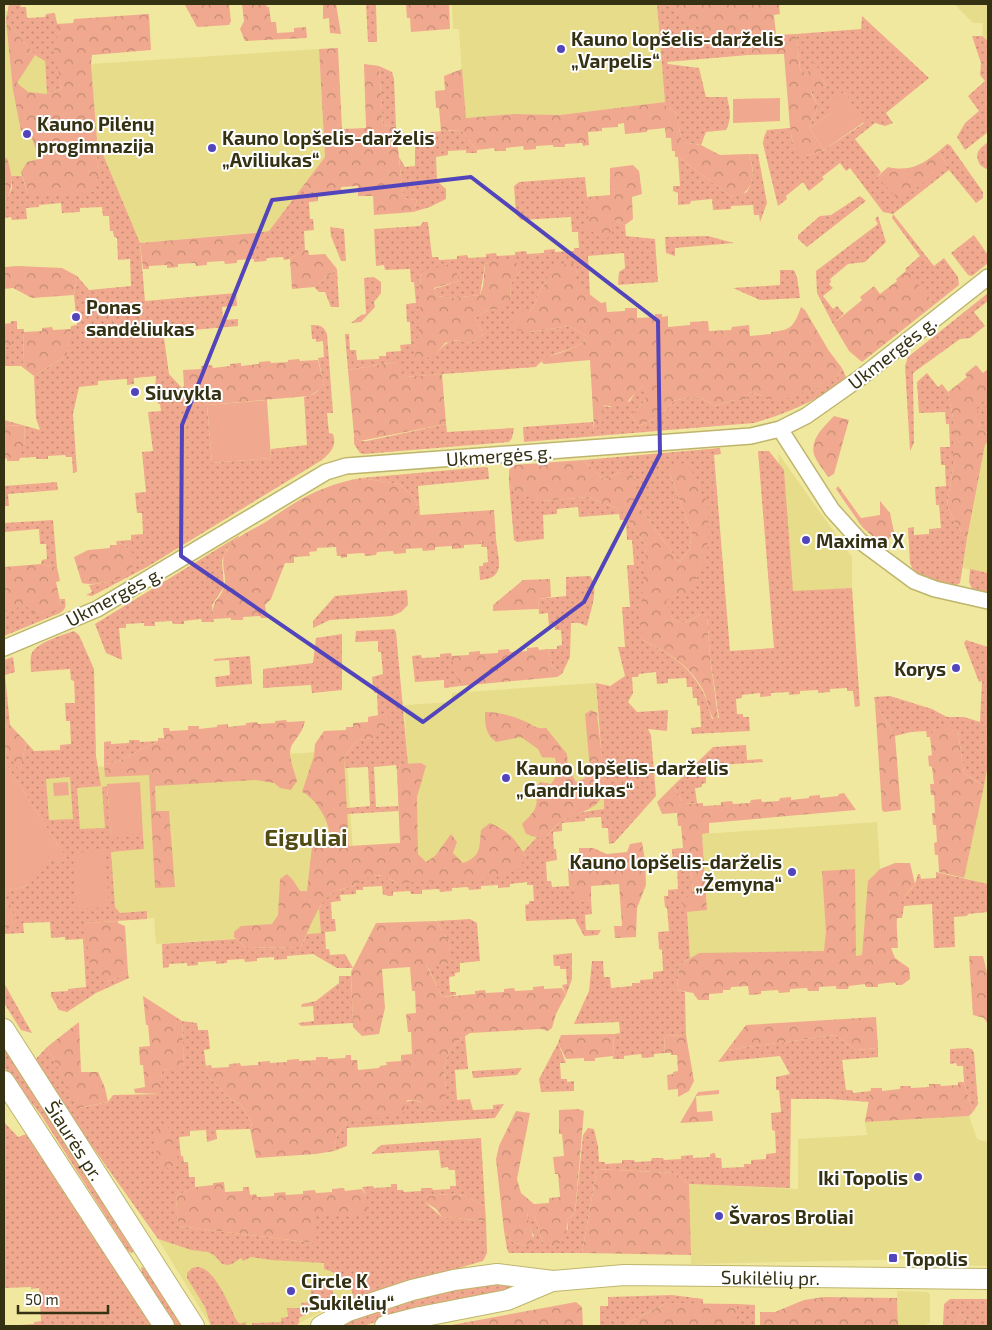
<svg xmlns="http://www.w3.org/2000/svg" width="992" height="1330" font-family="'Exo 2',sans-serif">
	<style>
		.built { fill: #e6dc8a }
		.grass { fill: url(#grass-dots); fill-rule: evenodd }
		.forest { fill: url(#forest-crowns) }
		.green { fill: #f0a98e }
		.lines { fill: none; stroke-linecap: round; stroke-linejoin: round }
		.minor-casing { stroke: #beb56d; stroke-width: 18 }
		.secondary-casing { stroke: #beb56d; stroke-width: 22 }
		.minor { stroke: #fff; stroke-width: 15 }
		.secondary { stroke: #fff; stroke-width: 20 }
		.marked { fill: none; stroke: #5244bb; stroke-width: 4; stroke-linejoin: round }
		.poi-dot { fill: #5244bb; stroke: #fff; stroke-width: 2 }
		.labels { text-anchor: middle; dominant-baseline: central; stroke-width: 4; stroke-linejoin: round; paint-order: stroke }
		.poi-label { font-size: 19px; font-weight: bold; fill: #353113; stroke: #fff; text-anchor: start }
		.street-label { font-size: 19px; fill: #353113; stroke: #fff }
		.district-label { font-size: 24px; font-weight: bold; fill: #524b13; stroke: #fff }
	</style>
	<defs>
		<pattern id="grass-dots" width="8" height="8" patternUnits="userSpaceOnUse" patternTransform="scale(1.25)"><rect width="8" height="8" fill="#f0a98e"/><path d="M2 2h.1M6 6h.1" fill="none" stroke="#c38a73" stroke-width="1.8" stroke-linecap="round"/></pattern>
		<pattern id="forest-crowns" width="20" height="18" patternUnits="userSpaceOnUse" patternTransform="scale(1.25)"><rect width="20" height="18" fill="#f0a98e"/><path d="M2 6a3 3 0 1 1 6 0M12 15a3 3 0 1 1 6 0" fill="none" stroke="#c38a73"/></pattern>
	</defs>
	<rect width="100%" height="100%" fill="#f1e89f"/>
	<path class="built" d="M 452,4 L 657,4 L 665,102 L 560,115 L 514,114 L 465,118 L 459,29 L 453,29 Z
		M 954,4 L 988,4 L 988,41 L 982,36 L 983,23 L 973,23 Z
		M 4,11 L 10,11 L 44,51 L 53,173 L 4,177 Z
		M 319,49 L 325,157 L 269,231 L 140,243 L 97,140 L 91,64 Z
		M 988,441 L 988,573 L 962,568 L 985,445 Z
		M 778,453 L 852,557 L 852,588 L 788,592 Z
		M 596,683 L 604,809 L 560,812 L 513,863 L 415,870 L 404,705 L 452,702 L 452,693 Z
		M 4,748 L 20,772 L 346,750 L 355,879 L 317,882 L 321,933 L 156,944 L 154,918 L 71,924 L 69,901 L 4,906 Z
		M 988,764 L 988,884 L 964,878 Z
		M 877,822 L 886,960 L 691,973 L 687,912 L 707,910 L 702,834 Z
		M 969,1116 L 977,1139 L 988,1142 L 988,1266 L 949,1265 L 928,1260 L 918,1259 L 691,1264 L 689,1184 L 798,1189 L 798,1139 L 867,1135 L 865,1122 Z
		M 158,1239 L 191,1250 L 468,1266 L 396,1286 L 355,1303 L 353,1296 L 299,1323 L 296,1326 L 211,1326 Z
		M 897,1291 L 927,1292 L 930,1294 L 930,1323 L 923,1326 L 898,1326 Z"/>
	<path class="grass" d="M 9,4 L 20,4 L 21,7 L 26,7 L 27,18 L 45,17 L 46,14 L 55,13 C 56,22 60,29 60,37 C 60,55 58,71 62,89 L 47,94 L 45,61 L 35,55 L 6,20 Z
		M 366,4 L 376,4 L 377,42 L 368,42 Z
		M 657,4 L 667,4 L 668,6 L 723,39 L 740,37 L 746,38 L 748,55 L 667,62 L 668,64 L 699,68 L 706,97 L 727,97 C 730,109 732,119 726,130 L 706,132 L 701,145 L 682,142 L 676,113 L 666,106 L 665,102 Z
		M 862,16 L 929,78 L 886,113 L 893,123 L 885,126 L 875,123 L 855,139 L 881,172 L 877,177 L 947,164 L 938,152 L 947,144 L 950,145 L 983,192 L 983,198 L 976,203 L 949,170 L 893,214 L 934,266 L 944,258 L 958,277 L 959,285 L 934,305 L 905,269 L 920,256 L 892,218 L 893,214 L 883,212 L 850,168 L 846,171 L 840,163 L 822,177 L 824,179 L 809,191 L 803,182 L 786,196 L 787,199 L 778,206 L 763,144 L 764,137 L 767,130 L 790,128 L 793,144 L 806,156 L 824,150 L 864,123 L 844,92 L 834,111 L 809,128 L 818,107 L 811,91 L 827,87 L 814,62 L 807,73 L 803,73 L 800,69 L 796,34 L 861,29 Z
		M 972,36 L 982,36 L 988,41 L 988,132 L 965,150 L 957,137 L 965,123 L 979,111 L 968,96 L 985,81 L 980,75 L 981,63 Z
		M 379,66 L 392,72 L 394,79 L 396,127 L 383,125 Z
		M 461,130 L 477,150 L 477,153 L 466,153 L 466,150 L 448,151 L 448,155 L 436,157 L 437,181 L 446,189 L 446,199 L 430,207 L 413,212 L 417,200 L 403,198 L 399,157 L 405,167 L 415,166 L 415,138 L 430,137 L 430,132 Z
		M 97,140 L 140,243 L 145,301 L 236,293 L 237,306 L 222,307 L 223,320 L 238,319 L 238,326 L 171,332 L 164,338 L 169,374 L 182,388 L 178,394 L 182,399 L 194,397 L 207,405 L 212,463 L 271,458 L 271,449 L 307,445 L 304,397 C 312,396 320,391 324,384 L 318,358 L 324,357 L 323,341 L 316,342 L 316,339 L 312,339 L 311,325 C 320,325 323,325 327,334 L 333,413 L 327,413 L 329,433 L 333,434 C 337,446 331,452 322,460 L 147,567 L 92,596 L 86,595 L 92,592 L 89,585 L 109,582 L 130,547 L 116,541 L 131,540 L 131,535 L 143,534 L 142,513 L 137,513 L 135,493 L 146,492 L 142,452 L 153,451 L 148,412 L 161,411 L 160,404 L 158,404 L 156,388 L 155,388 L 156,376 L 134,378 L 134,384 L 127,385 L 127,379 L 98,381 L 98,385 L 79,387 L 73,414 L 77,472 L 73,473 L 72,457 L 66,457 L 65,455 L 48,456 L 48,459 L 36,459 L 36,457 L 18,458 L 25,442 L 24,426 L 4,425 L 4,420 L 40,430 L 36,418 L 34,376 L 67,355 L 71,326 L 77,325 L 74,295 L 77,276 L 89,290 L 131,286 L 130,259 L 118,260 L 117,238 L 114,237 L 113,231 L 110,231 L 109,216 L 103,216 L 102,207 L 80,208 L 80,212 L 62,213 L 61,203 L 39,205 L 39,207 L 26,208 L 27,219 L 12,220 L 11,217 L 4,218 L 4,199 L 8,197 L 12,188 L 11,176 L 22,176 L 28,194 L 99,169 L 94,147 Z
		M 988,142 L 988,159 L 987,161 L 988,168 L 986,169 L 980,165 C 974,153 978,150 988,142 Z
		M 749,154 L 758,154 L 767,203 L 760,222 L 759,215 L 754,215 L 753,205 L 731,206 L 731,209 L 713,210 L 712,199 L 691,201 L 690,204 L 678,205 L 678,193 L 673,191 L 673,186 L 680,186 L 678,157 L 732,197 L 747,192 C 754,179 754,168 749,154 Z
		M 585,177 L 589,215 L 614,220 L 625,225 L 626,236 L 655,239 L 658,282 L 618,285 L 619,272 L 625,268 L 624,253 L 588,256 L 590,295 L 574,283 L 577,269 L 547,282 L 540,290 L 536,302 L 530,312 L 530,332 L 569,326 L 588,337 C 574,354 552,348 536,367 L 404,377 L 395,362 L 348,370 L 345,334 L 349,334 L 350,350 L 356,350 L 357,360 L 379,359 L 379,356 L 386,356 L 386,352 L 401,351 L 400,345 L 411,344 L 410,322 L 407,322 L 406,304 L 416,303 L 414,282 L 411,282 L 410,269 L 385,270 L 384,265 L 376,266 L 374,229 L 420,226 L 423,222 L 428,222 L 432,257 L 438,257 L 439,260 L 457,259 L 457,256 L 467,255 L 468,258 L 486,257 L 486,254 L 496,253 L 497,256 L 515,255 L 515,252 L 526,251 L 527,254 L 544,253 L 544,250 L 555,249 L 555,252 L 574,251 L 574,248 L 579,248 L 578,232 L 572,232 L 571,217 L 521,220 L 516,214 L 514,186 L 519,182 ZM 494,262 L 520,272 L 510,285 L 511,298 L 497,309 L 488,310 L 475,318 L 484,334 L 470,343 C 452,338 448,340 436,354 L 420,323 L 420,284 L 422,272 L 459,281 L 434,289 L 437,296 L 452,298 L 480,295 L 485,264 Z
		M 303,186 L 318,195 L 318,201 L 309,202 L 310,219 L 313,219 L 314,230 L 304,231 L 305,250 L 290,259 L 284,260 L 283,257 L 267,258 L 266,261 L 254,262 L 254,233 L 269,231 Z
		M 860,196 L 866,201 L 807,247 L 798,239 L 798,235 L 820,216 L 831,215 Z
		M 878,216 L 886,242 L 865,262 L 848,264 L 830,279 L 831,282 L 829,284 L 833,288 L 823,296 L 833,309 L 837,306 L 844,314 L 833,324 L 817,293 L 816,271 L 878,224 L 875,219 Z
		M 330,227 L 344,229 L 346,261 L 341,261 L 331,236 Z
		M 974,235 L 988,255 L 988,263 L 972,276 L 968,275 L 951,253 Z
		M 708,236 L 734,243 L 675,248 L 675,256 L 666,253 L 665,237 Z
		M 337,269 L 339,307 L 331,307 L 325,292 L 319,292 L 314,287 Z
		M 780,270 L 794,270 L 797,277 L 800,298 L 760,300 L 733,288 L 780,285 Z
		M 374,277 L 381,282 L 381,293 L 374,302 L 375,307 L 361,322 L 351,323 L 361,315 L 366,314 L 364,278 Z
		M 988,293 L 988,301 L 974,312 L 985,326 L 970,338 L 960,339 L 913,373 L 914,443 L 910,451 L 905,366 L 908,357 Z
		M 11,321 L 17,321 L 17,329 L 24,329 L 23,363 L 21,366 L 4,366 L 4,347 L 11,346 Z
		M 842,368 L 846,377 C 823,399 785,414 754,423 L 524,442 L 523,427 L 593,422 L 594,429 L 602,405 L 609,407 L 630,401 L 636,391 L 642,386 L 648,394 L 644,402 L 631,415 L 639,426 L 659,416 L 674,401 L 689,397 L 701,398 L 715,406 L 735,400 L 745,400 L 750,392 L 762,396 L 837,378 Z
		M 927,373 L 938,387 L 942,384 L 948,392 L 953,418 L 953,469 L 947,504 L 954,521 L 967,539 L 960,583 L 954,587 L 921,577 L 914,572 L 910,563 L 908,528 L 914,527 L 914,535 L 929,534 L 929,529 L 941,528 L 939,505 L 936,505 L 935,487 L 946,486 L 945,465 L 941,465 L 940,447 L 950,447 L 949,424 L 946,424 L 945,412 L 919,413 L 917,382 Z
		M 988,395 L 988,434 L 980,428 L 976,408 Z
		M 446,424 L 447,432 L 514,428 L 512,438 L 509,442 L 364,454 L 360,453 L 354,444 L 354,435 L 360,441 L 367,441 Z
		M 720,448 L 721,454 L 714,455 L 730,651 L 774,648 L 758,451 L 769,451 L 784,470 L 793,591 L 852,588 L 860,706 L 855,707 L 853,691 L 847,691 L 847,688 L 830,689 L 830,692 L 818,693 L 818,690 L 800,691 L 800,694 L 789,695 L 789,692 L 771,693 L 771,696 L 760,697 L 760,693 L 742,695 L 742,698 L 736,699 L 737,714 L 743,714 L 743,717 L 749,717 L 750,731 L 692,734 L 691,728 L 701,727 L 700,706 L 697,705 L 697,698 L 693,698 L 692,687 L 687,687 L 686,678 L 668,679 L 668,683 L 657,684 L 656,672 L 639,674 L 638,677 L 632,677 L 633,693 L 628,702 L 637,712 L 668,710 L 667,731 L 648,729 L 651,735 L 656,796 L 614,843 L 609,844 L 608,828 L 602,828 L 601,817 L 585,818 L 585,821 L 562,823 L 562,831 L 553,832 L 554,849 L 556,849 L 557,860 L 546,862 L 547,881 L 551,881 L 552,887 L 569,886 L 574,889 L 574,903 L 591,900 L 592,914 L 585,915 L 586,930 L 601,930 L 598,935 L 584,936 L 575,919 L 526,921 L 525,905 L 529,904 L 529,901 L 534,901 L 533,885 L 527,885 L 527,882 L 510,884 L 510,887 L 498,888 L 498,885 L 481,886 L 481,889 L 469,890 L 468,887 L 452,888 L 452,891 L 440,892 L 439,889 L 422,890 L 422,894 L 411,894 L 410,891 L 393,892 L 393,896 L 387,896 L 387,895 L 383,895 L 382,886 L 363,887 L 363,890 L 356,890 L 356,894 L 340,895 L 341,901 L 331,902 L 332,919 L 335,919 L 336,931 L 325,932 L 326,949 L 329,949 L 330,955 L 345,954 L 353,968 L 337,968 L 313,954 L 287,956 L 287,959 L 274,960 L 274,957 L 257,958 L 257,961 L 245,962 L 244,959 L 227,960 L 227,963 L 216,964 L 216,961 L 198,962 L 198,965 L 187,966 L 187,963 L 169,964 L 169,967 L 163,968 L 162,944 L 236,939 L 246,948 L 301,947 L 307,934 L 321,933 L 319,909 L 325,898 L 335,891 L 353,886 L 370,875 L 384,876 L 397,883 L 525,856 L 523,852 L 537,837 L 547,837 C 560,816 581,811 604,809 L 603,774 L 596,683 L 610,686 L 625,676 L 618,647 L 625,647 L 622,607 L 630,607 L 627,565 L 634,565 L 632,540 L 627,540 L 626,520 L 620,520 L 619,514 L 579,517 L 578,507 L 557,509 L 557,514 L 543,515 L 544,539 L 517,542 L 514,540 L 509,483 L 515,491 L 542,501 L 588,497 L 621,510 L 646,545 L 643,640 C 667,652 689,665 702,690 C 707,699 709,710 712,719 L 719,718 L 710,657 L 707,614 L 700,615 L 684,623 L 673,620 L 665,601 L 678,594 L 696,580 L 704,560 L 708,544 L 698,480 L 670,474 L 692,534 L 689,550 L 679,562 L 635,501 L 635,478 L 621,472 L 604,480 L 583,460 Z
		M 485,467 L 488,468 L 489,479 L 418,486 L 420,515 L 414,497 L 399,484 L 361,478 Z
		M 57,482 L 58,490 L 8,494 L 9,506 L 4,506 L 4,486 Z
		M 53,520 L 57,567 L 41,564 L 42,560 L 47,559 L 46,544 L 40,544 L 39,529 L 4,532 L 4,523 Z
		M 240,535 L 227,549 L 222,561 L 224,587 L 212,605 L 214,622 L 202,622 L 201,619 L 184,621 L 184,624 L 173,624 L 172,621 L 155,622 L 155,626 L 144,626 L 144,623 L 126,624 L 126,628 L 119,628 L 122,660 L 106,653 L 95,624 Z
		M 482,539 L 496,539 C 498,560 507,578 480,580 L 479,566 L 483,566 L 483,563 L 488,562 L 487,547 L 481,547 Z
		M 970,569 L 988,573 L 988,595 L 973,591 L 969,582 Z
		M 590,576 C 600,589 590,612 587,626 L 579,623 L 571,623 L 570,657 L 562,674 L 552,666 L 548,649 L 557,649 L 557,646 L 562,645 L 561,630 L 555,630 L 555,627 L 549,627 L 548,613 L 539,614 L 538,599 L 566,596 L 566,577 Z
		M 407,590 L 408,605 L 401,612 L 392,616 L 330,620 L 313,628 L 313,621 L 335,596 Z
		M 60,599 L 65,599 C 66,606 66,609 60,613 L 4,636 L 4,612 L 26,604 L 61,605 Z
		M 394,629 L 396,632 L 408,764 L 401,764 L 397,772 L 396,765 L 374,767 L 376,807 L 398,806 L 399,811 L 347,814 L 347,808 L 370,806 L 368,767 L 345,768 L 344,758 L 357,740 L 374,738 L 385,714 L 378,716 L 377,693 L 374,693 L 372,677 L 383,674 L 381,652 L 378,652 L 378,641 L 355,642 L 356,631 Z
		M 74,631 L 79,635 L 94,669 L 96,756 L 101,786 L 77,788 L 80,829 L 105,828 L 102,787 L 107,786 L 111,837 L 143,836 L 144,849 L 111,852 L 115,907 L 120,913 L 147,911 L 147,919 L 85,923 L 107,982 L 128,973 L 129,978 L 96,993 L 67,1012 L 59,1010 L 51,996 L 51,992 L 68,991 L 68,989 L 86,987 L 83,939 L 65,940 L 65,937 L 51,938 L 50,922 L 23,923 L 24,933 L 4,934 L 4,927 L 17,927 L 10,905 L 4,906 L 4,889 C 11,890 21,889 27,885 C 35,880 48,861 50,852 L 67,859 L 4,761 L 4,748 L 20,771 L 26,742 L 34,751 L 60,750 L 60,745 L 71,744 L 70,721 L 66,721 L 65,703 L 75,703 L 74,681 L 71,680 L 70,669 L 31,672 C 31,667 30,661 31,656 C 33,643 63,635 74,631 ZM 70,777 L 73,819 L 49,820 L 46,779 Z
		M 342,634 L 342,690 L 312,693 L 311,685 L 263,688 L 263,669 L 313,663 L 316,638 Z
		M 966,640 L 988,647 L 988,764 L 984,786 L 964,773 L 958,731 L 935,729 L 930,737 L 927,737 L 926,731 L 911,732 L 895,736 L 875,703 L 874,697 L 890,696 L 932,709 L 947,717 L 964,717 L 980,722 L 982,681 L 979,682 L 964,643 Z
		M 451,653 L 460,686 L 444,688 L 444,680 L 415,682 L 412,656 L 421,655 L 422,658 L 440,657 L 440,654 Z
		M 250,656 L 252,684 L 216,687 L 215,677 L 230,675 L 229,660 L 214,661 L 214,659 Z
		M 13,657 L 15,672 L 5,675 L 10,725 L 4,727 L 4,660 Z
		M 129,740 L 139,740 L 140,742 L 158,741 L 117,762 L 104,764 L 104,742 L 111,741 L 111,744 L 129,743 Z
		M 746,745 L 747,760 L 762,759 L 763,762 L 706,766 L 706,783 L 702,784 L 702,787 L 695,788 L 697,803 L 684,804 L 673,786 L 713,747 Z
		M 683,848 L 690,851 L 693,896 L 682,900 L 687,912 L 690,958 L 679,965 L 677,990 L 685,992 L 686,1035 L 664,1036 L 665,1053 L 654,1054 L 654,1057 L 642,1058 L 641,1054 L 624,1056 L 624,1059 L 613,1059 L 614,1034 L 620,1033 L 619,1022 L 574,1024 L 589,991 L 592,961 L 603,961 L 604,977 L 610,977 L 611,988 L 632,986 L 632,983 L 640,983 L 640,980 L 653,979 L 653,972 L 663,971 L 662,950 L 659,949 L 658,932 L 669,931 L 667,908 L 665,907 L 664,896 L 668,896 L 668,890 L 678,889 L 677,866 L 673,866 L 672,849 Z
		M 936,872 L 988,884 L 988,912 L 968,914 L 967,916 L 954,917 L 955,947 L 934,948 L 932,904 L 904,906 L 902,918 L 896,918 L 900,903 L 915,884 L 918,874 L 920,874 L 921,879 L 936,878 Z
		M 470,919 L 477,923 L 480,961 L 460,963 L 460,972 L 455,973 L 455,976 L 449,977 L 450,992 L 456,992 L 456,995 L 442,997 L 427,965 L 450,963 L 449,942 L 436,921 Z
		M 572,953 L 572,979 L 566,995 L 562,985 L 567,984 L 566,969 L 560,969 L 560,966 L 554,966 L 553,955 Z
		M 339,976 L 351,976 L 353,1023 L 301,1026 L 298,1023 L 314,1021 L 313,1006 L 301,1007 L 302,1004 L 316,1001 L 339,983 Z
		M 4,983 L 32,1033 L 21,1030 L 4,1003 Z
		M 182,1021 L 197,1023 L 198,1030 L 208,1030 L 210,1049 L 204,1050 L 207,1075 L 228,1097 L 241,1105 L 252,1124 L 250,1129 L 216,1130 L 217,1139 L 207,1142 L 206,1130 L 190,1131 L 190,1136 L 179,1137 L 181,1156 L 183,1156 L 184,1162 L 188,1162 L 189,1177 L 195,1177 L 195,1187 L 176,1196 L 178,1226 L 314,1243 L 314,1215 L 366,1195 L 362,1187 L 373,1186 L 374,1188 L 391,1187 L 391,1184 L 397,1184 L 397,1190 L 403,1190 L 404,1192 L 421,1191 L 421,1188 L 432,1188 L 433,1190 L 450,1189 L 450,1186 L 456,1186 L 455,1170 L 449,1170 L 448,1167 L 441,1168 L 439,1150 L 371,1154 L 381,1145 L 481,1138 L 485,1206 L 465,1196 L 449,1194 L 425,1196 L 425,1202 L 442,1217 L 486,1221 L 487,1253 L 483,1261 L 396,1286 L 355,1303 C 351,1281 345,1276 324,1269 L 324,1263 L 271,1260 L 251,1257 L 243,1261 L 241,1258 L 232,1264 L 228,1265 L 222,1264 L 215,1256 L 208,1252 L 191,1250 L 158,1239 L 47,1083 L 34,1061 L 47,1047 L 80,1108 L 108,1102 L 113,1095 L 159,1094 L 162,1070 L 184,1067 Z
		M 835,1035 L 856,1050 L 878,1048 L 878,1057 L 842,1060 L 846,1090 L 852,1090 L 853,1093 L 871,1091 L 869,1102 L 829,1099 L 791,1099 L 790,1188 L 689,1184 L 675,1173 L 597,1169 L 582,1253 L 509,1253 L 507,1249 L 504,1231 L 513,1242 L 524,1246 L 534,1236 L 528,1222 L 527,1212 L 535,1218 L 543,1243 L 568,1229 L 567,1220 L 575,1213 L 583,1135 L 588,1128 L 594,1129 L 598,1146 L 599,1162 L 605,1162 L 605,1164 L 622,1163 L 622,1160 L 634,1160 L 635,1162 L 651,1161 L 652,1158 L 663,1158 L 664,1160 L 681,1159 L 681,1156 L 693,1155 L 693,1158 L 710,1157 L 710,1154 L 715,1153 L 716,1158 L 721,1158 L 722,1168 L 744,1167 L 744,1164 L 751,1164 L 751,1160 L 766,1159 L 766,1154 L 776,1153 L 775,1131 L 772,1130 L 771,1113 L 781,1112 L 779,1090 L 776,1090 L 776,1077 L 790,1074 L 780,1056 L 718,1062 L 727,1050 Z
		M 465,1036 L 468,1069 L 455,1070 L 457,1100 L 470,1099 L 473,1110 L 493,1109 L 493,1105 L 504,1104 L 495,1118 L 347,1128 L 347,1146 L 334,1151 L 337,1134 L 347,1122 C 365,1119 406,1095 420,1102 C 424,1104 429,1109 433,1112 L 446,1090 L 444,1070 L 449,1050 L 459,1040 Z
		M 4,1040 L 135,1248 L 132,1253 L 128,1251 L 41,1115 L 4,1067 Z
		M 558,1043 L 566,1063 L 560,1063 L 561,1079 L 567,1079 L 567,1082 L 574,1081 L 574,1091 L 541,1092 L 539,1079 Z
		M 968,1048 L 972,1049 L 974,1053 L 978,1104 L 973,1112 L 964,1082 L 963,1066 L 957,1066 L 956,1063 L 950,1064 L 950,1049 Z
		M 522,1068 L 517,1075 L 473,1078 L 472,1071 Z
		M 4,1122 L 18,1137 L 29,1133 L 154,1326 L 4,1326 L 34,1324 L 34,1322 L 41,1321 L 39,1288 L 31,1289 L 31,1287 L 4,1288 Z
		M 141,1267 L 147,1269 L 185,1326 L 175,1326 L 142,1273 Z
		M 198,1267 C 216,1269 229,1306 237,1321 L 240,1324 L 246,1322 L 246,1326 L 211,1326 L 205,1307 L 187,1278 L 187,1273 L 192,1268 Z
		M 322,1281 L 328,1282 L 332,1288 L 334,1298 L 299,1318 L 299,1323 L 296,1326 L 252,1326 L 252,1323 L 281,1322 L 281,1318 L 288,1317 L 287,1308 L 301,1308 L 301,1303 L 310,1302 L 311,1288 L 313,1284 Z
		M 510,1283 L 513,1285 L 513,1290 L 381,1320 L 364,1326 L 340,1326 L 377,1310 L 456,1288 Z
		M 672,1295 L 703,1299 L 703,1305 L 667,1303 L 629,1322 L 625,1326 L 600,1326 L 600,1306 L 608,1306 L 608,1297 Z
		M 950,1299 L 988,1299 L 988,1326 L 971,1326 L 960,1313 L 951,1326 L 943,1326 L 944,1304 Z
		M 737,1304 L 755,1305 L 755,1326 L 737,1326 Z"/>
	<path class="forest" d="M 229,4 L 231,21 L 229,25 L 197,27 L 185,5 Z
		M 242,4 L 266,4 L 267,7 L 269,7 L 271,22 L 276,22 L 277,33 L 294,32 L 294,28 L 306,27 L 307,38 L 245,41 L 240,29 L 244,21 Z
		M 323,4 L 336,4 L 341,34 L 330,33 L 329,18 L 323,19 Z
		M 406,4 L 449,4 L 450,29 L 411,32 L 410,18 L 407,18 Z
		M 667,4 L 779,4 L 780,14 L 774,15 L 776,35 L 796,34 L 800,69 L 803,73 L 807,73 L 814,61 L 827,87 L 811,92 L 818,107 L 809,128 L 824,150 L 806,156 L 798,152 L 793,144 L 790,128 L 784,54 L 748,55 L 746,38 L 739,37 L 723,40 L 682,19 L 668,6 Z
		M 149,14 L 151,50 L 92,55 L 91,64 L 97,140 L 94,147 L 99,169 L 95,191 L 79,194 L 28,194 L 21,172 L 27,162 L 39,159 L 32,138 L 21,131 L 13,90 L 6,20 L 35,55 L 17,83 L 28,92 L 47,94 L 62,89 L 53,43 L 60,34 L 56,24 L 73,23 L 74,19 Z
		M 338,48 L 342,129 L 366,128 L 364,64 L 379,66 L 383,125 L 396,127 L 403,198 L 417,200 L 413,212 L 374,215 L 373,196 L 358,196 L 358,186 L 341,187 L 341,191 L 333,191 L 333,193 L 318,195 L 303,186 L 325,157 L 319,49 Z
		M 462,69 L 466,118 L 514,114 L 560,115 L 665,102 L 666,106 L 676,113 L 682,142 L 701,145 L 720,155 L 749,154 C 755,171 755,195 732,197 L 678,157 L 675,157 L 675,151 L 672,151 L 671,138 L 666,138 L 665,128 L 647,130 L 647,132 L 625,134 L 624,123 L 618,124 L 618,127 L 602,128 L 602,131 L 588,132 L 589,145 L 583,146 L 582,143 L 565,144 L 565,147 L 553,147 L 553,145 L 536,146 L 536,149 L 524,150 L 523,146 L 506,148 L 506,151 L 495,151 L 494,148 L 477,150 L 461,130 L 441,131 L 439,108 L 436,108 L 435,91 L 445,90 L 444,76 Z
		M 938,152 L 947,164 L 900,201 L 877,177 L 888,167 C 909,172 922,165 938,152 Z
		M 4,158 L 7,158 C 11,171 14,183 8,197 L 4,199 Z
		M 633,165 L 639,171 L 642,194 L 632,197 L 633,219 L 625,225 L 614,220 L 612,234 L 605,240 L 586,228 L 589,215 L 586,197 L 610,195 L 610,168 Z
		M 254,233 L 254,259 L 237,260 L 237,263 L 225,264 L 224,261 L 207,262 L 207,265 L 196,266 L 195,263 L 178,264 L 178,267 L 167,268 L 167,265 L 149,266 L 149,269 L 143,269 L 140,243 Z
		M 305,250 L 308,250 L 309,255 L 325,254 L 337,269 L 314,287 L 292,289 L 290,259 Z
		M 503,259 L 513,261 L 519,265 L 520,272 L 510,285 L 511,298 L 506,306 L 497,309 L 488,310 L 475,318 L 484,334 L 470,343 L 456,340 L 445,343 L 436,354 L 414,364 L 420,323 L 420,284 L 422,272 L 454,263 L 459,281 L 434,288 L 437,296 L 452,298 L 480,295 L 483,286 L 485,264 Z
		M 569,264 L 574,264 L 577,269 L 575,283 L 601,303 L 606,302 L 607,312 L 625,311 L 625,308 L 637,308 L 637,318 L 655,317 L 655,314 L 662,314 L 662,317 L 668,316 L 668,327 L 690,325 L 690,322 L 708,321 L 709,331 L 731,330 L 732,327 L 749,325 L 750,336 L 771,334 L 771,332 C 792,330 794,326 801,307 L 805,310 L 829,351 L 842,368 L 837,378 L 819,388 L 778,401 L 750,392 L 745,400 L 735,400 L 715,406 L 701,398 L 689,397 L 674,401 L 659,416 L 639,426 L 631,415 L 644,402 L 647,394 L 642,386 C 625,401 630,410 602,405 C 603,414 606,426 594,429 L 590,360 L 545,364 L 542,363 L 543,359 C 558,352 578,350 588,337 L 569,326 L 530,332 L 516,330 L 511,324 L 520,311 L 530,312 L 536,302 L 540,290 L 547,282 L 548,271 L 555,266 Z
		M 18,266 L 62,268 L 77,276 L 74,295 L 32,298 L 13,288 L 4,289 L 4,267 Z
		M 907,270 L 934,305 L 862,362 L 849,351 L 833,324 L 862,300 L 860,297 L 874,286 L 880,294 L 897,281 L 896,279 Z
		M 11,323 L 11,346 L 4,347 L 4,324 Z
		M 52,327 L 53,330 L 71,329 L 67,355 L 34,376 L 21,366 L 23,363 L 24,332 L 42,331 L 42,328 Z
		M 299,359 L 300,361 L 318,360 L 324,384 L 321,389 L 309,396 L 207,405 L 194,397 L 182,399 L 178,394 L 184,386 L 183,370 L 201,369 L 201,366 L 212,365 L 213,368 L 230,366 L 230,364 L 241,363 L 241,366 L 259,364 L 259,362 L 270,361 L 271,363 L 288,362 L 288,360 Z
		M 396,362 L 404,377 L 442,374 L 446,424 L 360,441 L 354,435 L 348,370 Z
		M 976,365 L 983,373 L 988,369 L 988,395 L 977,408 L 980,428 L 988,434 L 988,441 L 985,445 L 967,539 L 954,521 L 947,504 L 953,469 L 953,418 L 948,392 L 967,377 L 965,374 Z
		M 834,416 L 849,420 L 834,474 L 828,477 C 824,470 818,464 815,457 C 808,440 824,427 834,416 Z
		M 4,425 L 24,426 L 25,442 L 19,461 L 7,461 L 7,458 L 4,459 Z
		M 583,460 L 604,480 L 621,472 L 628,472 L 635,479 L 635,501 L 679,562 L 689,550 L 692,534 L 670,474 L 676,464 L 686,463 L 698,480 L 702,496 L 708,501 C 708,515 709,529 708,542 C 707,560 697,579 688,595 L 678,594 L 666,601 L 673,620 L 684,623 L 700,615 L 707,614 L 710,657 L 719,725 C 708,716 709,703 703,690 C 690,665 667,652 643,640 L 640,623 L 646,545 L 621,510 L 588,497 L 542,501 L 525,496 L 515,491 L 509,483 L 509,470 L 513,465 Z
		M 361,478 L 399,484 L 414,497 L 420,515 L 494,510 L 496,539 L 482,539 L 481,544 L 464,545 L 464,548 L 452,549 L 452,546 L 435,547 L 435,550 L 423,551 L 422,548 L 406,549 L 406,553 L 394,554 L 393,551 L 377,552 L 376,555 L 365,556 L 364,553 L 347,554 L 347,557 L 341,558 L 341,556 L 337,556 L 336,547 L 317,548 L 317,551 L 309,552 L 310,556 L 294,557 L 294,563 L 285,563 L 271,599 L 265,605 L 267,618 L 261,618 L 260,616 L 243,617 L 243,620 L 231,620 L 231,618 L 213,619 C 212,596 219,603 224,587 C 228,575 218,563 227,550 C 236,535 251,531 264,523 C 274,517 283,510 293,504 C 314,491 337,482 361,478 Z
		M 838,486 L 861,518 L 880,515 L 880,501 L 890,513 L 894,532 L 884,546 L 863,528 L 836,489 Z
		M 116,541 L 130,547 C 131,550 134,555 134,558 C 136,580 97,587 82,583 L 74,557 L 88,550 L 110,548 L 110,545 L 117,545 Z
		M 41,564 L 57,567 L 60,581 L 56,582 L 61,605 L 55,612 L 36,615 L 25,605 L 4,612 L 4,567 Z
		M 550,579 L 551,597 L 538,599 L 539,609 L 493,611 L 493,605 L 523,580 Z
		M 538,647 L 539,650 L 548,649 L 552,666 L 562,674 L 557,677 L 460,686 L 451,656 L 469,655 L 469,652 L 480,651 L 480,654 L 498,653 L 498,650 L 509,649 L 510,652 L 527,651 L 527,648 Z
		M 875,703 L 895,736 L 901,810 L 884,812 L 882,810 Z
		M 591,710 L 597,713 C 598,731 609,788 599,801 C 597,804 591,808 587,810 C 569,818 558,819 547,837 L 539,838 L 526,834 L 522,824 C 537,809 538,808 536,786 L 541,782 L 551,784 L 558,773 L 555,758 L 542,757 L 538,749 L 521,737 L 496,742 C 485,733 485,725 485,712 C 499,712 512,716 524,721 C 534,725 534,729 546,728 L 567,754 L 568,768 L 576,782 L 585,778 L 590,769 L 585,714 Z
		M 385,714 L 391,720 L 374,738 L 357,740 L 344,758 L 349,846 L 400,843 L 397,772 L 401,764 L 421,763 L 426,766 L 417,797 L 418,854 L 426,862 L 435,856 L 451,834 L 457,842 L 453,853 L 463,863 C 482,856 479,847 481,830 L 490,823 C 509,832 515,838 525,856 L 520,869 L 495,878 L 397,883 C 376,871 375,874 355,885 C 349,888 342,888 336,891 C 319,898 309,931 301,947 L 246,948 L 234,937 L 234,932 L 241,926 L 272,924 L 278,915 L 280,879 L 287,874 L 293,880 L 300,891 L 307,891 L 312,847 L 322,847 C 324,845 328,841 329,838 C 332,824 315,797 302,792 L 314,756 L 315,744 L 324,731 L 346,730 L 346,727 L 353,727 L 353,723 L 368,722 L 368,717 Z
		M 286,720 L 287,722 L 305,721 C 302,732 300,733 294,742 C 285,752 294,769 297,781 L 291,790 L 280,788 L 274,783 L 255,780 L 155,786 L 156,811 L 169,811 L 175,887 L 155,888 L 149,775 L 105,777 L 104,764 L 117,762 L 158,741 L 158,738 L 164,738 L 163,728 L 169,728 L 170,731 L 188,730 L 188,726 L 199,726 L 199,729 L 217,727 L 217,725 L 228,724 L 228,727 L 246,725 L 246,723 L 257,722 L 258,724 L 275,723 L 275,721 Z
		M 10,725 L 26,742 L 20,772 L 4,748 L 4,727 Z
		M 948,726 L 958,731 L 964,773 L 984,786 L 964,878 L 939,872 L 938,855 L 935,855 L 934,843 L 937,842 L 936,825 L 933,825 L 932,813 L 935,813 L 934,795 L 931,795 L 930,784 L 934,784 L 932,767 L 929,766 L 928,756 L 932,755 L 930,737 L 935,729 Z
		M 673,786 L 684,804 L 703,803 L 703,806 L 721,805 L 721,802 L 732,801 L 733,804 L 750,803 L 751,800 L 761,799 L 762,802 L 779,801 L 780,798 L 791,797 L 791,800 L 809,798 L 809,796 L 820,795 L 820,798 L 838,796 L 839,794 L 844,793 L 856,810 L 709,823 L 709,833 L 702,834 L 707,910 L 687,912 L 681,900 L 693,895 L 690,852 L 683,848 L 681,826 L 678,826 L 677,813 L 662,814 L 657,802 Z
		M 642,842 L 645,860 L 646,885 L 637,908 L 636,937 L 615,938 L 614,926 L 622,926 L 619,884 L 591,886 L 591,900 L 574,904 L 574,889 L 569,886 L 568,868 L 579,867 L 579,848 L 593,848 L 607,854 L 627,852 L 630,844 Z
		M 895,863 L 910,863 L 915,884 C 894,908 896,917 898,948 L 891,948 L 895,958 L 909,968 L 910,979 L 902,985 L 896,985 L 895,982 L 878,984 L 878,987 L 866,987 L 865,984 L 849,986 L 848,989 L 836,989 L 836,986 L 819,987 L 819,991 L 808,991 L 807,988 L 790,989 L 790,992 L 779,993 L 778,990 L 761,991 L 761,994 L 749,995 L 748,986 L 731,987 L 730,990 L 723,990 L 723,993 L 709,994 L 709,1000 L 698,1000 L 693,993 L 677,990 L 679,965 L 699,953 L 824,951 L 826,932 L 822,871 L 855,869 L 856,956 L 862,955 L 868,881 L 880,869 Z
		M 10,905 L 18,927 L 4,927 L 4,906 Z
		M 118,921 L 118,923 L 125,926 L 128,973 L 107,982 L 89,961 L 85,923 Z
		M 436,921 L 449,942 L 451,963 L 427,966 L 442,997 L 475,994 L 475,991 L 485,990 L 486,993 L 504,992 L 504,989 L 514,988 L 515,991 L 533,990 L 533,987 L 544,986 L 544,989 L 562,988 L 566,995 L 556,1014 L 552,1028 L 548,1031 L 541,1029 L 470,1033 L 459,1040 L 449,1050 L 444,1070 L 446,1090 L 445,1110 L 433,1112 L 419,1101 L 407,1100 L 402,1115 L 347,1122 L 337,1134 L 334,1151 L 316,1154 L 256,1158 L 250,1129 L 252,1124 L 241,1105 L 228,1097 L 207,1075 L 205,1066 L 211,1065 L 212,1068 L 229,1067 L 229,1064 L 240,1063 L 241,1066 L 258,1065 L 258,1062 L 270,1061 L 270,1063 L 287,1062 L 287,1060 L 299,1059 L 299,1061 L 316,1060 L 316,1057 L 328,1057 L 328,1059 L 345,1058 L 346,1055 L 351,1055 L 351,1060 L 357,1060 L 358,1070 L 379,1068 L 380,1066 L 387,1065 L 386,1062 L 401,1061 L 401,1055 L 412,1054 L 411,1032 L 408,1032 L 406,1014 L 416,1013 L 415,991 L 412,991 L 410,967 L 382,969 L 385,1008 L 379,1034 L 362,1036 L 353,1027 L 351,972 L 376,923 Z
		M 969,956 L 983,956 L 988,977 L 988,1024 L 984,1018 L 973,1015 Z
		M 143,996 L 182,1021 L 184,1068 L 162,1070 L 160,1094 L 135,1093 L 134,1089 L 145,1087 L 143,1065 L 140,1065 L 139,1047 L 150,1046 L 148,1025 L 146,1025 Z
		M 876,1017 L 878,1048 L 856,1050 L 835,1035 L 727,1050 L 746,1025 Z
		M 79,1022 L 81,1072 L 98,1072 L 105,1088 L 108,1102 L 79,1108 L 47,1047 Z
		M 614,1034 L 613,1056 L 595,1058 L 595,1061 L 584,1061 L 584,1058 L 566,1059 L 558,1043 L 561,1035 Z
		M 686,1035 L 694,1081 L 689,1091 L 678,1097 L 678,1089 L 668,1090 L 667,1075 L 673,1074 L 673,1072 L 678,1071 L 677,1055 L 671,1055 L 671,1053 L 665,1053 L 664,1036 Z
		M 958,1082 L 964,1082 L 973,1112 L 969,1116 L 865,1122 L 871,1088 L 882,1088 L 882,1091 L 900,1089 L 900,1086 L 910,1086 L 911,1088 L 929,1087 L 929,1084 L 940,1084 L 941,1086 L 958,1085 Z
		M 719,1090 L 719,1094 L 696,1096 L 697,1112 L 712,1111 L 713,1121 L 680,1123 L 698,1092 Z
		M 578,1109 L 584,1111 L 575,1213 L 567,1220 C 568,1235 561,1253 543,1243 L 535,1218 L 527,1213 C 527,1223 535,1232 532,1242 L 524,1246 L 513,1242 L 504,1231 L 496,1159 L 499,1146 L 516,1111 L 530,1113 L 517,1179 L 521,1193 L 534,1204 L 549,1203 L 549,1198 L 560,1197 L 558,1174 L 555,1174 L 553,1157 L 564,1156 L 562,1134 L 559,1134 L 559,1110 Z
		M 167,1124 L 178,1159 L 170,1169 L 159,1164 L 153,1131 Z
		M 597,1169 L 675,1173 L 689,1184 L 691,1255 L 582,1253 Z
		M 224,1182 L 225,1192 L 243,1191 L 243,1187 L 249,1187 L 250,1195 L 256,1194 L 257,1197 L 274,1196 L 274,1193 L 285,1192 L 286,1195 L 303,1194 L 303,1191 L 315,1190 L 316,1193 L 332,1192 L 332,1189 L 344,1188 L 345,1191 L 362,1189 L 366,1195 L 369,1213 L 315,1215 L 314,1243 L 178,1226 L 176,1196 L 195,1187 L 213,1185 L 213,1183 Z
		M 449,1194 L 465,1196 L 485,1206 L 486,1221 L 442,1217 L 436,1209 L 425,1202 L 425,1196 Z
		M 824,1297 L 897,1298 L 898,1326 L 760,1326 L 760,1312 L 775,1312 L 804,1300 Z
		M 576,1302 L 582,1307 L 583,1326 L 446,1326 Z
		M 667,1303 L 737,1304 L 737,1326 L 625,1326 L 629,1322 Z
		M 960,1313 L 971,1326 L 951,1326 Z"/>
	<path class="green" d="M 844,92 L 864,122 L 824,150 L 809,128 L 834,111 L 828,103 Z
		M 780,98 L 780,121 L 733,123 L 733,99 Z
		M 267,400 L 271,458 L 212,463 L 207,405 Z
		M 4,761 L 67,859 L 58,865 L 50,853 C 45,874 28,892 4,889 Z
		M 68,782 L 69,795 L 54,796 L 53,783 Z
		M 140,782 L 143,836 L 111,838 L 107,784 Z
		M 105,851 L 109,907 L 77,909 L 73,853 Z"/>
	<g class="lines">
		<g class="minor-casing">
			<path id="minor" d="M 780,429 L 832,510 L 860,541 L 914,581 L 935,589 L 988,601
				M 4,648 L 97,609 L 326,472 L 346,466 L 751,436 L 780,429 L 806,416 L 860,378 L 988,277"/>
		</g>
		<g class="secondary-casing">
			<g id="secondary">
				<path id="s1" d="M 4,1029 L 194,1326"/>
				<path d="M 4,1081 L 164,1326"/>
				<path id="s2" d="M 321,1326 L 348,1311 L 412,1290 L 454,1280 L 497,1274 L 553,1281 L 624,1275 L 988,1279"/>
				<path d="M 385,1326 L 420,1317 L 507,1300 L 552,1281"/>
			</g>
		</g>
		<use href="#minor" class="minor"/>
		<use href="#secondary" class="secondary"/>
	</g>
	<path class="marked" d="M 471,177 L 658,321 L 660,454 L 584,602 L 423,722 L 181,556 L 182,425 L 272,200 Z"/>
	<g class="poi-dot">
		<circle cx="561" cy="49" r="5"/>
		<circle cx="27" cy="134" r="5"/>
		<circle cx="212" cy="148" r="5"/>
		<circle cx="76" cy="317" r="5"/>
		<circle cx="135" cy="392" r="5"/>
		<circle cx="806" cy="540" r="5"/>
		<circle cx="956" cy="668" r="5"/>
		<circle cx="506" cy="778" r="5"/>
		<circle cx="792" cy="872" r="5"/>
		<circle cx="918" cy="1177" r="5"/>
		<circle cx="719" cy="1216" r="5"/>
		<rect x="888" y="1253" width="10" height="10" rx="2.5"/>
		<circle cx="291" cy="1291" r="5"/>
	</g>
	<g class="labels">
		<g class="poi-label">
			<text x="571" y="38">Kauno lopšelis-darželis<tspan x="571" dy="22">„Varpelis“</tspan></text>
			<text x="37" y="123">Kauno Pilėnų<tspan x="37" dy="22">progimnazija</tspan></text>
			<text x="222" y="137">Kauno lopšelis-darželis<tspan x="222" dy="22">„Aviliukas“</tspan></text>
			<text x="86" y="306">Ponas<tspan x="86" dy="22">sandėliukas</tspan></text>
			<text x="145" y="392">Siuvykla</text>
			<text x="816" y="540">Maxima X</text>
			<text x="946" y="668" text-anchor="end">Korys</text>
			<text x="516" y="767">Kauno lopšelis-darželis<tspan x="516" dy="22">„Gandriukas“</tspan></text>
			<text x="782" y="861" text-anchor="end">Kauno lopšelis-darželis<tspan x="782" dy="22">„Žemyna“</tspan></text>
			<text x="908" y="1177" text-anchor="end">Iki Topolis</text>
			<text x="729" y="1216">Švaros Broliai</text>
			<text x="903" y="1258">Topolis</text>
			<text x="301" y="1280">Circle K<tspan x="301" dy="22">„Sukilėlių“</tspan></text>
		</g>
		<g class="street-label">
			<text transform="translate(892 352) rotate(-38)">Ukmergės g.</text>
			<text transform="translate(499 455) rotate(-4)">Ukmergės g.</text>
			<text transform="translate(114 596) rotate(-28)">Ukmergės g.</text>
			<text stroke="none"><textPath href="#s1" startOffset="132">Šiaurės pr.</textPath></text>
			<text stroke="none"><textPath href="#s2" startOffset="459">Sukilėlių pr.</textPath></text>
		</g>
		<g class="district-label">
			<text x="306" y="836">Eiguliai</text>
		</g>
	</g>
	<rect width="992" height="1330" fill="none" stroke="#353113" stroke-width="10"/>
	<path d="M18 1305v8h90v-8" fill="none" stroke="#353113" stroke-width="2.5"/>
	<text x="25" y="1305" font-size="15" fill="#353113" stroke="#ffffff" stroke-width="4" paint-order="stroke">50 m</text>
</svg>
